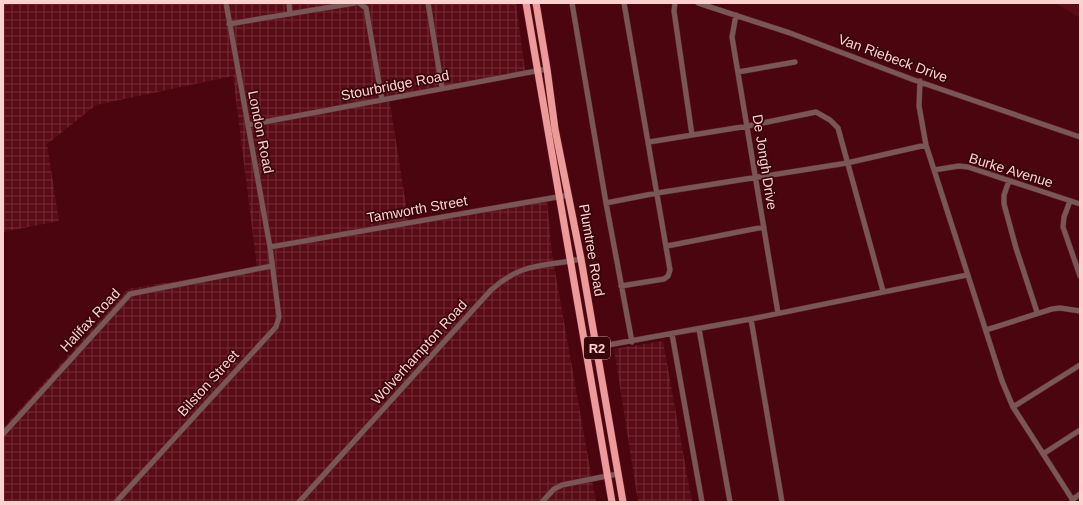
<svg xmlns="http://www.w3.org/2000/svg" width="1083" height="505" font-family="Arial,sans-serif">
	<style>
		.built { fill: #590b16 }
		.industrial { fill: url(#industrial-grid) }
		.lines { fill: none; stroke-linecap: round; stroke-linejoin: round }
		.minor-casing { stroke: #66262e; stroke-width: 6 }
		.highway-casing { stroke: #66262e; stroke-width: 8 }
		.minor { stroke: #785756; stroke-width: 5 }
		.highway { stroke: #ed9b9a; stroke-width: 7 }
		.labels { text-anchor: middle; dominant-baseline: central; stroke-width: 3.5; stroke-linejoin: round; paint-order: stroke }
		.shield { fill: #38050b; stroke: #c19494; stroke-width: 1 }
		.shield-label { font-size: 13px; font-weight: bold; fill: #fcd1cf }
		.street-label { font-size: 14px; fill: #fcd1cf; stroke: #38050b }
	</style>
	<defs>
		<pattern id="industrial-grid" width="8" height="8" patternUnits="userSpaceOnUse"><rect width="8" height="8" fill="#590b16"/><path d="M0 4h8M4 0v8" fill="none" stroke="#722e37"/></pattern>
	</defs>
	<rect width="100%" height="100%" fill="#4a050f"/>
	<path class="built" d="M 1055,3 L 1080,3 L 1080,18 Z"/>
	<path class="industrial" d="M 3,3 L 516,3 L 525,71 L 389,97 L 409,224 L 547,201 L 552,254 L 596,502 L 3,502 L 3,428 L 128,289 L 257,268 L 233,76 L 96,105 L 47,144 L 59,221 L 3,232 Z
		M 663,341 L 692,502 L 638,502 L 614,349 Z"/>
	<g class="lines">
		<g class="minor-casing">
			<path id="minor" d="M 289,3 L 290,14
				M 359,3 L 366,8 L 382,100
				M 428,3 L 442,88
				M 572,3 L 606,203 L 632,342
				M 675,3 L 674,11 L 692,135
				M 698,3 L 790,33 L 914,80 L 1080,137
				M 736,15 L 732,37 L 778,313
				M 229,24 L 355,3
				M 738,72 L 795,62
				M 920,81 L 919,106 L 926,145 L 1002,381 L 1013,407 L 1074,502
				M 248,125 L 547,69
				M 649,142 L 748,126 L 816,112 L 830,120 L 838,128 L 883,291
				M 934,170 L 959,166 L 968,167 L 1080,204
				M 1009,181 L 1004,195 L 1004,204 L 1016,248 L 1037,312
				M 1070,201 L 1064,217 L 1063,227 L 1080,276
				M 606,203 L 657,193 L 847,163 L 926,145
				M 667,246 L 764,227
				M 270,247 L 569,195
				M 621,286 L 664,279 L 668,276 L 670,270 L 624,3
				M 751,319 L 782,502
				M 699,329 L 730,502
				M 986,330 L 1052,309 L 1060,308 L 1080,311
				M 672,334 L 702,502
				M 586,349 L 751,319 L 967,275
				M 1013,407 L 1080,365
				M 3,434 L 130,294 L 272,266
				M 1043,454 L 1080,430
				M 1072,500 L 1080,494
				M 116,502 L 276,327 L 279,317 L 270,247 L 226,3
				M 299,502 L 491,290 C 522,262 543,267 581,259
				M 542,502 L 554,489 L 562,485 L 617,474"/>
		</g>
		<g class="highway-casing">
			<path id="highway" d="M 526,3 L 612,502
				M 536,3 L 547,69 L 555,129 L 581,259 L 623,502"/>
		</g>
		<use href="#minor" class="minor"/>
		<use href="#highway" class="highway"/>
	</g>
	<g class="labels">
		<rect class="shield" x="584" y="337" width="26" height="22" rx="3"/>
		<g class="shield-label">
			<text x="597" y="348">R2</text>
		</g>
		<g class="street-label">
			<text transform="translate(893 58) rotate(20)">Van Riebeck Drive</text>
			<text transform="translate(395 85) rotate(-11)">Stourbridge Road</text>
			<text transform="translate(261 132) rotate(79)">London Road</text>
			<text transform="translate(765 162) rotate(81)">De Jongh Drive</text>
			<text transform="translate(1011 170) rotate(17)">Burke Avenue</text>
			<text transform="translate(417 209) rotate(-10)">Tamworth Street</text>
			<text transform="translate(592 250) rotate(80)">Plumtree Road</text>
			<text transform="translate(90 320) rotate(-47)">Halifax Road</text>
			<text transform="translate(419 352) rotate(-48)">Wolverhampton Road</text>
			<text transform="translate(208 383) rotate(-48)">Bilston Street</text>
		</g>
	</g>
	<rect width="1083" height="505" fill="none" stroke="#fcd1cf" stroke-width="8"/>
</svg>
